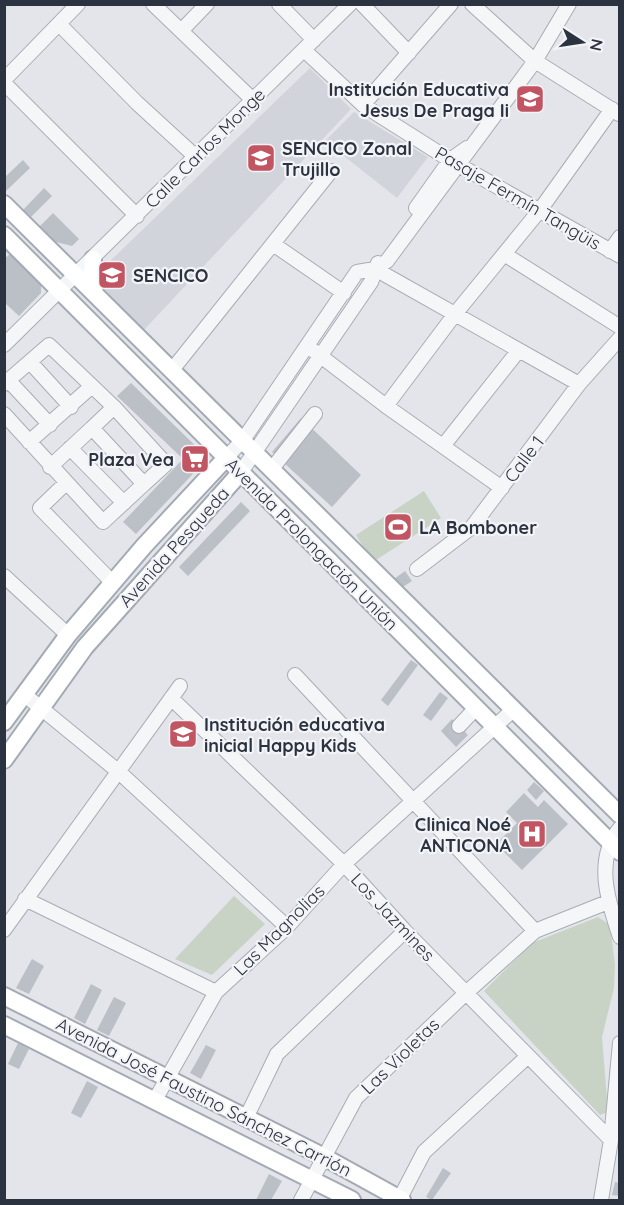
<svg xmlns="http://www.w3.org/2000/svg" width="624" height="1205" font-family="Quicksand,sans-serif">
	<style>
		.built { fill: #d1d5db }
		.green { fill: #c8d3c5 }
		.building { fill: #bbbfc6 }
		.lines { fill: none; stroke-linecap: round; stroke-linejoin: round }
		.minor-tunnel { stroke: #bec1c8; stroke-width: 14; stroke-dasharray: 14 7; stroke-linecap: butt }
		.minor-casing { stroke: #a8acb4; stroke-width: 16 }
		.major-casing { stroke: #a3aab4; stroke-width: 20 }
		.minor { stroke: #f5f6f8; stroke-width: 14 }
		.major { stroke: #fff; stroke-width: 16 }
		.labels { text-anchor: middle; dominant-baseline: central; stroke-width: 4.5; stroke-linejoin: round; paint-order: stroke }
		.poi-label { font-size: 18px; font-weight: bold; fill: #2c3340; stroke: #f3f4f7; text-anchor: start }
		.street-label { font-size: 18px; fill: #2c3340; stroke: #f3f4f7 }
	</style>
	<rect width="100%" height="100%" fill="#e3e5ea"/>
	<path class="built" d="M 310,68 L 351,109 L 143,331 L 104,294 L 104,267 Z
		M 354,112 L 428,157 L 397,198 L 325,141 Z"/>
	<path class="green" d="M 424,491 L 441,518 L 373,562 L 356,535 Z
		M 234,896 L 265,924 L 212,975 L 175,959 Z
		M 598,917 L 610,925 L 615,965 L 614,988 L 602,1037 L 608,1112 L 600,1115 L 484,991 L 532,943 Z"/>
	<path class="building" d="M 23,160 L 30,168 L 6,191 L 4,178 Z
		M 44,188 L 52,196 L 31,217 L 23,210 Z
		M 53,213 L 79,239 L 72,246 L 56,242 L 40,226 Z
		M 10,254 L 41,285 L 41,293 L 19,316 L 4,302 L 4,259 Z
		M 131,383 L 208,458 L 136,534 L 123,522 L 183,459 L 117,396 Z
		M 301,418 L 361,475 L 332,507 L 272,452 Z
		M 241,502 L 250,511 L 188,576 L 179,567 Z
		M 405,571 L 412,581 L 400,589 L 394,579 Z
		M 411,660 L 418,665 L 388,706 L 381,700 Z
		M 440,692 L 448,698 L 431,721 L 423,715 Z
		M 452,719 L 468,735 L 456,747 L 441,731 Z
		M 534,782 L 544,791 L 536,800 L 527,790 Z
		M 524,793 L 538,807 L 544,800 L 568,824 L 522,870 L 496,844 L 517,823 L 506,812 Z
		M 32,959 L 44,966 L 29,994 L 16,988 Z
		M 91,984 L 102,990 L 85,1024 L 74,1018 Z
		M 114,997 L 126,1003 L 109,1036 L 97,1030 Z
		M 18,1043 L 29,1049 L 19,1069 L 8,1064 Z
		M 206,1045 L 216,1050 L 201,1079 L 190,1073 Z
		M 87,1081 L 98,1087 L 81,1118 L 71,1113 Z
		M 443,1168 L 451,1173 L 432,1200 L 426,1197 Z
		M 269,1174 L 282,1181 L 271,1200 L 256,1200 Z
		M 615,1182 L 620,1183 L 620,1196 L 612,1195 Z"/>
	<g class="lines">
		<path class="minor-tunnel" d="M 459,726 L 455,730 L 464,739"/>
		<g class="minor-casing">
			<path id="minor" d="M 153,4 L 253,100
				M 279,4 L 314,40
				M 362,4 L 409,53
				M 472,4 L 535,61 L 619,114
				M 59,24 L 137,103 L 196,157
				M 182,30 L 207,4
				M 304,50 L 363,105 L 450,160 L 620,256
				M 4,80 L 78,4
				M 4,83 L 137,216
				M 363,105 L 451,4
				M 416,208 L 450,160 L 467,148
				M 273,244 L 344,293
				M 610,251 L 620,237
				M 504,254 L 620,327
				M 375,269 L 579,384
				M 4,345 L 350,4
				M 314,351 L 386,406 L 502,488
				M 30,362 L 71,407
				M 172,370 L 331,171
				M 9,381 L 50,425
				M 4,384 L 49,345 L 92,386 L 29,442
				M 92,386 L 114,407
				M 386,406 L 455,314 L 540,210 L 612,109
				M 4,414 L 103,522 L 144,484 L 92,428 L 50,467
				M 92,428 L 114,407 L 166,464 L 144,484
				M 443,446 L 519,350
				M 70,448 L 124,503
				M 226,458 L 243,440 L 357,272 L 375,269 L 387,261 L 535,61 L 569,4
				M 271,470 L 315,414
				M 241,472 L 371,282 L 378,263
				M 66,483 L 40,508 L 113,583
				M 417,569 L 472,527 L 579,384 L 620,338
				M 4,576 L 68,635
				M 295,675 L 535,931
				M 25,695 L 119,772 L 287,927
				M 171,698 L 344,864 L 405,931 L 611,1140
				M 459,726 L 476,708
				M 620,828 C 594,859 608,902 620,937
				M 25,899 L 216,992
				M 4,930 L 180,686
				M 155,1100 L 216,992 L 287,927 L 344,864 L 513,710
				M 246,1118 L 277,1054 L 405,931
				M 301,1200 L 356,1098 L 466,993 L 535,931 L 608,902
				M 399,1200 L 424,1152 L 528,1056
				M 601,1200 L 611,1140 L 620,1043"/>
		</g>
		<g class="major-casing">
			<path id="major" d="M 4,204 L 620,815
				M 4,235 L 620,852
				M 93,259 L 92,271 L 95,294
				M 4,722 L 68,635 L 144,546 L 226,458
				M 4,760 L 85,647 L 241,472
				M 4,996 L 324,1157 L 402,1200
				M 4,1025 L 352,1200"/>
		</g>
		<use href="#minor" class="minor"/>
		<use href="#major" class="major"/>
	</g>
	<defs>
		<g id="school-square" transform="scale(1.5)"><rect x="-9" y="-9" width="18" height="18" rx="4" fill="#c25562" stroke="#f3f4f7"/><path d="M0-5L7-2L0 1L-7-2ZM-4 1L0 2.5L4 1V4Q0 6-4 4Z" fill="#fff"/></g>
		<g id="university-square" transform="scale(1.5)"><rect x="-9" y="-9" width="18" height="18" rx="4" fill="#c25562" stroke="#f3f4f7"/><path d="M0-5L7-2L0 1L-7-2ZM-4 1L0 2.5L4 1V4Q0 6-4 4Z" fill="#fff"/></g>
		<g id="supermarket-square" transform="scale(1.5)"><rect x="-9" y="-9" width="18" height="18" rx="4" fill="#c25562" stroke="#f3f4f7"/><path d="M-6-5.5h2.5l.6 2H6L4.5 2H-2.5L-4.4-4H-6ZM-1.5 3.2a1.3 1.3 0 1 0 .1 0ZM3 3.2a1.3 1.3 0 1 0 .1 0Z" fill="#fff"/></g>
		<g id="stadium-square" transform="scale(1.5)"><rect x="-9" y="-9" width="18" height="18" rx="4" fill="#c25562" stroke="#f3f4f7"/><path d="M0-5a6.5 5 0 1 0 0 10a6.5 5 0 1 0 0-10ZM-3.5-1.8h7v3.6h-7Z" fill="#fff"/></g>
		<g id="hospital-square" transform="scale(1.5)"><rect x="-9" y="-9" width="18" height="18" rx="4" fill="#c25562" stroke="#f3f4f7"/><path d="M-5-5h3v3.5h4V-5h3V5h-3V1.5h-4V5h-3Z" fill="#fff"/></g>
	</defs>
	<g fill-rule="evenodd">
		<use href="#school-square" x="530" y="99"/>
		<use href="#university-square" x="261" y="158"/>
		<use href="#school-square" x="112" y="275"/>
		<use href="#supermarket-square" x="195" y="459"/>
		<use href="#stadium-square" x="398" y="527"/>
		<use href="#school-square" x="183" y="734"/>
		<use href="#hospital-square" x="532" y="834"/>
	</g>
	<g class="labels">
		<g class="poi-label">
			<text x="509" y="89" text-anchor="end">Institución Educativa<tspan x="509" dy="21">Jesus De Praga Ii</tspan></text>
			<text x="282" y="148">SENCICO Zonal<tspan x="282" dy="21">Trujillo</tspan></text>
			<text x="133" y="275">SENCICO</text>
			<text x="174" y="459" text-anchor="end">Plaza Vea</text>
			<text x="419" y="527">LA Bomboner</text>
			<text x="204" y="724">Institución educativa<tspan x="204" dy="21">inicial Happy Kids</tspan></text>
			<text x="511" y="824" text-anchor="end">Clinica Noé<tspan x="511" dy="21">ANTICONA</tspan></text>
		</g>
		<g class="street-label">
			<text transform="translate(205 148) rotate(-45)">Calle Carlos Monge</text>
			<text transform="translate(518 198) rotate(30)">Pasaje Fermín Tangüis</text>
			<text transform="translate(524 459) rotate(-53)">Calle 1</text>
			<text transform="translate(312 544) rotate(45)">Avenida Prolongación Unión</text>
			<text transform="translate(174 547) rotate(-48)">Avenida Pesqueda</text>
			<text transform="translate(393 917) rotate(47)">Los Jazmines</text>
			<text transform="translate(279 930) rotate(-45)">Las Magnolias</text>
			<text transform="translate(400 1056) rotate(-44)">Las Violetas</text>
			<text transform="translate(204 1097) rotate(27)">Avenida José Faustino Sánchez Carrión</text>
		</g>
	</g>
	<rect width="624" height="1205" fill="none" stroke="#2c3340" stroke-width="12"/>
	<g transform="translate(582 42) rotate(102)" stroke="#f3f4f7" stroke-width="4.5" paint-order="stroke">
	<path d="M0-4.5L10 22L0 15L-10 22Z" fill="#2c3340"/>
	<text y="-9" font-size="16" font-weight="bold" text-anchor="middle" fill="#2c3340">N</text>
	</g>
</svg>
